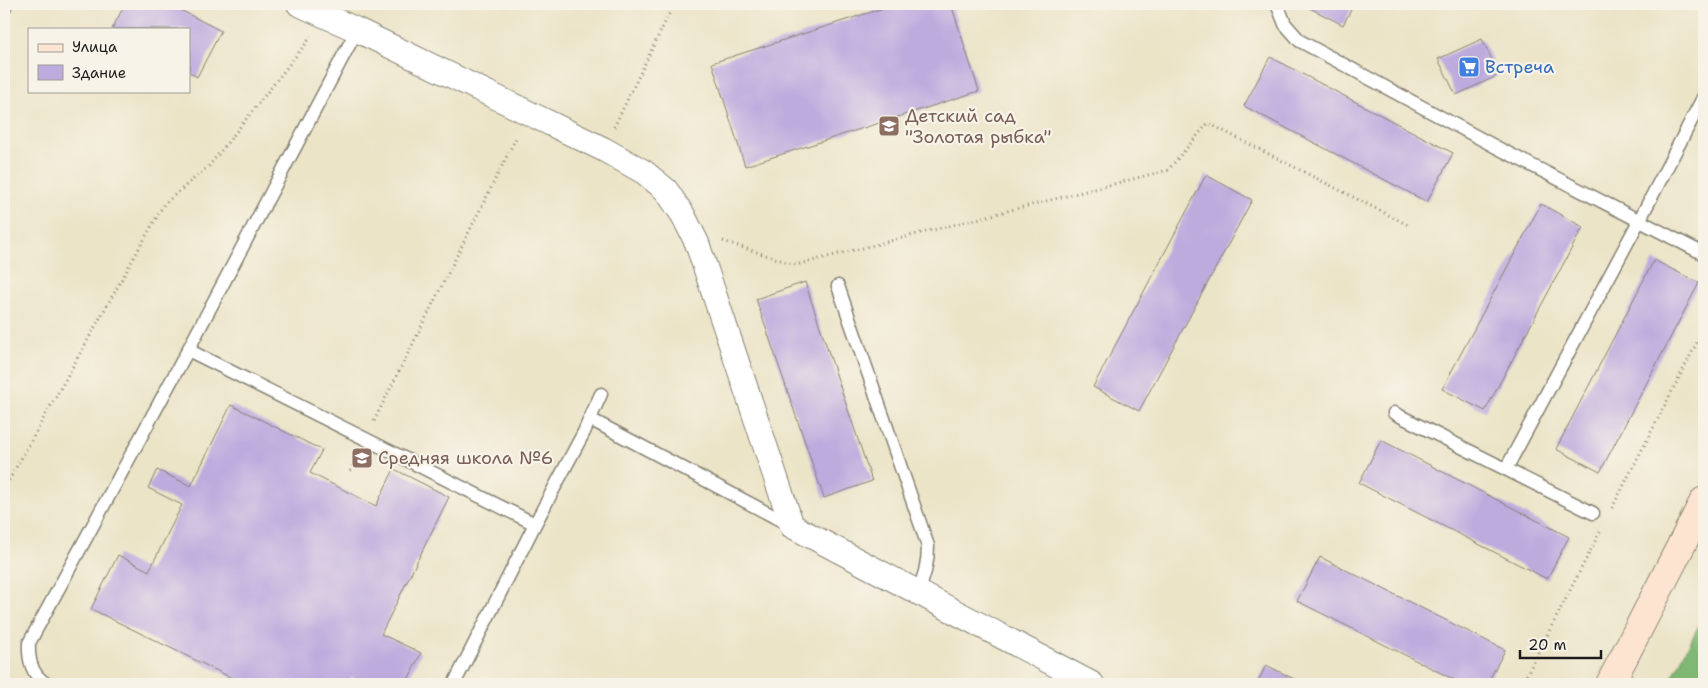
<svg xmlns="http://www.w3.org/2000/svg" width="1708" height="688" font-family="'Shantell Sans',sans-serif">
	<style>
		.forest { fill: #7fb774; stroke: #4e6a48 }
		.building { fill: #beabde }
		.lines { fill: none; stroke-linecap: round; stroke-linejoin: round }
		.lane-casing { stroke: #848072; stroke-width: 15 }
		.street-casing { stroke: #848072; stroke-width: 26 }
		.secondary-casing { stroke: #848072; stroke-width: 30 }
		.path { stroke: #848072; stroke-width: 3; stroke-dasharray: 1 4; stroke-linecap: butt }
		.lane { stroke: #fff; stroke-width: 12 }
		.street { stroke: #fff; stroke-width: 24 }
		.secondary { stroke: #fde4d1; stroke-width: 28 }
		.labels { text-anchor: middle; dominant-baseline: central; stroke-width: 4.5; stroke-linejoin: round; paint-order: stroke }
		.shop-label { font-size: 18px; fill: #366cbe; stroke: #f7f3e8; text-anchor: start }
		.education-label { font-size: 18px; fill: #785e54; stroke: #f7f3e8; text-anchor: start }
	</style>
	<rect width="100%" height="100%" fill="#f7f3e8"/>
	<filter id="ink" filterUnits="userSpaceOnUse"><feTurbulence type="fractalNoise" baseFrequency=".02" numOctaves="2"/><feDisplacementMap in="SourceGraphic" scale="10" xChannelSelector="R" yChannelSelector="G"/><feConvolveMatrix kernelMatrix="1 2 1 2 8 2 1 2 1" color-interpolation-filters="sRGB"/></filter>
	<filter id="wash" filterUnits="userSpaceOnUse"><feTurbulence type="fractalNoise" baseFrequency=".0096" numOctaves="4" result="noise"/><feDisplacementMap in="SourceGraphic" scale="20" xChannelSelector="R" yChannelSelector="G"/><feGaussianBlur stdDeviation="1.12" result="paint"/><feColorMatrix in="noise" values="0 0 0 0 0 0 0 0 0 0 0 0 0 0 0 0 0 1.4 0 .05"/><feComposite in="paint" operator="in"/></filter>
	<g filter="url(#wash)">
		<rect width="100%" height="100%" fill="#ece4c7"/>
		<path class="forest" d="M 1704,615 L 1704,684 L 1669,684 Z"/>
		<g id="blocks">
			<path class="building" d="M 4,4 L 14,4 L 4,25 Z
				M 125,4 L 169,4 L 221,31 L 197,77 L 189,72 L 189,29 L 112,29 Z
				M 896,4 L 951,4 L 979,91 L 745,166 L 712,63 Z
				M 1302,4 L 1354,4 L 1343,25 Z
				M 1482,39 L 1499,75 L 1456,95 L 1438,59 Z
				M 1270,57 L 1453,153 L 1427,202 L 1244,106 Z
				M 1206,175 L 1252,200 L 1139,411 L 1093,387 Z
				M 1541,204 L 1583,227 L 1485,411 L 1442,389 Z
				M 1654,260 L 1699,283 L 1600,472 L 1556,449 Z
				M 805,282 L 872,481 L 824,498 L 756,299 Z
				M 231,405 L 322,450 L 310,473 L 376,506 L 394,469 L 449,497 L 381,634 L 421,653 L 406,684 L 367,684 L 351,677 L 348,684 L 244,684 L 91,609 L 118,555 L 149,571 L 182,505 L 148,488 L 157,470 L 191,486 Z
				M 1381,440 L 1569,537 L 1547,579 L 1359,483 Z
				M 1320,557 L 1505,650 L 1487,684 L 1463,684 L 1297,601 Z
				M 1266,665 L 1304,684 L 1257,684 Z"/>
		</g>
	</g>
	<g filter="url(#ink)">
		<use href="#blocks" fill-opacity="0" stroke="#848072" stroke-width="1"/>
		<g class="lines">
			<g class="lane-casing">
				<path id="lane" d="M 1277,4 L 1285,24 L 1300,41 L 1496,147 L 1704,254
					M 838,286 L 928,546 C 928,564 925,577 917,593
					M 188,350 L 535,524
					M 1394,413 L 1593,513
					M 590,419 L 792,526
					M 1506,469 L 1639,221 L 1704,96
					M 47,684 C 32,676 28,659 29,643 L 188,350 L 357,30
					M 454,684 L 535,524 L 584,432 L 601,394"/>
			</g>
			<g class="street-casing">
				<path id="street" d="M 299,4 L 357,30 L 603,149 L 644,172 L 666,190 L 683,215 L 697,243 L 792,526 L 1092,684"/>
			</g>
			<g class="secondary-casing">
				<path id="secondary" d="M 1610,684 L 1704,501"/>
			</g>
			<path class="path" d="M 614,127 L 674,4
				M 723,241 L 796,265 L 1168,170 L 1208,123 L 1410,226
				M 374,421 L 517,136
				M 350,471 L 357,456
				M 4,489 L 164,204 L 209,166 L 311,37
				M 1612,508 L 1704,329
				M 1522,684 L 1600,532"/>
			<use href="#lane" class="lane"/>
			<use href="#street" class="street"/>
			<use href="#secondary" class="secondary"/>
		</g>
	</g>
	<defs>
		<g id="supermarket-square" transform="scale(1.125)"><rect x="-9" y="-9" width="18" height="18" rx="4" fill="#3f7fe0" stroke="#f7f3e8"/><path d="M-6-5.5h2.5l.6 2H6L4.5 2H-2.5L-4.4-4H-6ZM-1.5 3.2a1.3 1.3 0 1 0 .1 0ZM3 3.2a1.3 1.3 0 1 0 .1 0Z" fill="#fff"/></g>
		<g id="school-square" transform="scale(1.125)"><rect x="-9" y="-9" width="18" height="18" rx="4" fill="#8d6e63" stroke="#f7f3e8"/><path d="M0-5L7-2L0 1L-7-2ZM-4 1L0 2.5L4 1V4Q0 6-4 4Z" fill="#fff"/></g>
	</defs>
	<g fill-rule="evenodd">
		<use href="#supermarket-square" x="1469" y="67"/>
		<use href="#school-square" x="889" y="126"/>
		<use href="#school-square" x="362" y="458"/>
	</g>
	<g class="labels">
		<g class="shop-label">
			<text x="1485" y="67">Встреча</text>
		</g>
		<g class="education-label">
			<text x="905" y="116">Детский сад<tspan x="905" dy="21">"Золотая рыбка"</tspan></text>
			<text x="378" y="458">Средняя школа №6</text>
		</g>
	</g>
	<rect width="1708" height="688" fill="none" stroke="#f7f3e8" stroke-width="20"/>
	<rect x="28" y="28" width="162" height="65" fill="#f7f3e8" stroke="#9f9d96"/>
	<rect x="38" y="44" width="25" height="8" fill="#fde4d1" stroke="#9f9d96"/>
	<text x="72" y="52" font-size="15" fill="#1c1c1c">Улица</text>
	<rect x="38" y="65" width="25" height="15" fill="#beabde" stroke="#9f9d96"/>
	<text x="72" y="78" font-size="15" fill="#1c1c1c">Здание</text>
	<path d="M1520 650v8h81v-8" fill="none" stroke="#1c1c1c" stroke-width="2.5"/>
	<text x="1528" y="650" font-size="15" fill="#1c1c1c" stroke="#f7f3e8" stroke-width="4" paint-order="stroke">20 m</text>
</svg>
